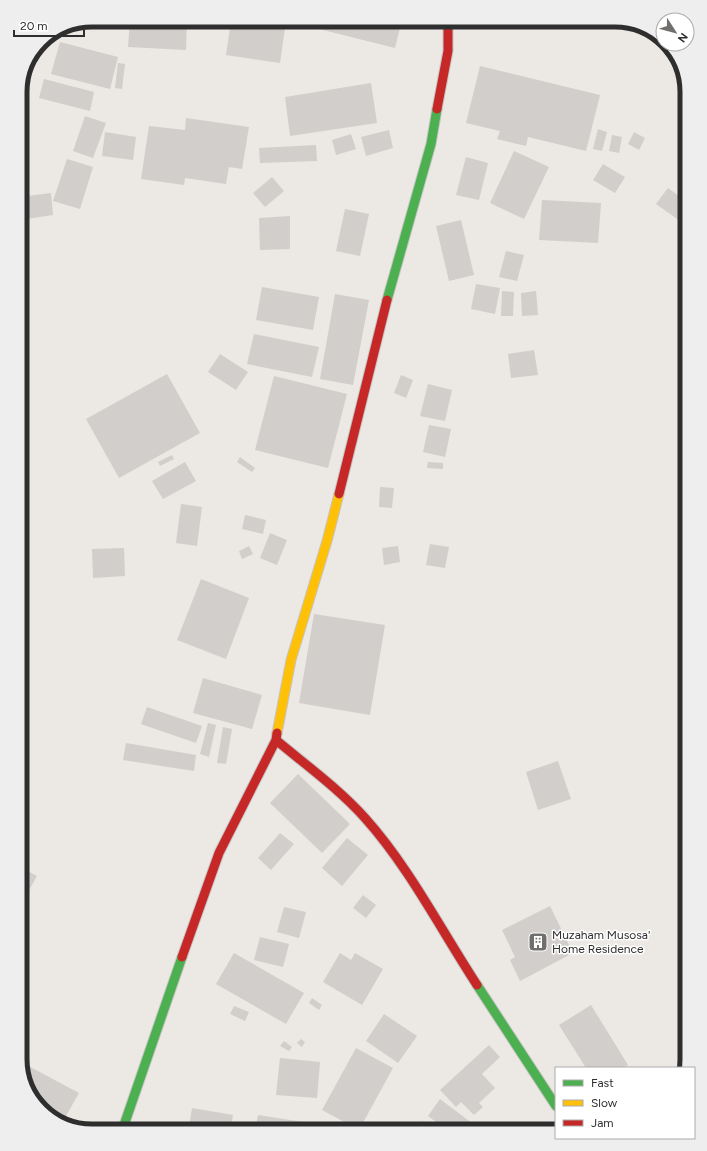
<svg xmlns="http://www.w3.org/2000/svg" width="707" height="1151" font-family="Figtree,sans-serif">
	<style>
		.building { fill: #d1cecb }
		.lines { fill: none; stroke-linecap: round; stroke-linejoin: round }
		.fast-casing { stroke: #c5c4c5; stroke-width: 11 }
		.slow-casing { stroke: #c5c4c5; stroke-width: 11 }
		.jam-casing { stroke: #c5c4c5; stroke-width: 11 }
		.fast { stroke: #4caf50; stroke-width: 9 }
		.slow { stroke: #ffc107; stroke-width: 9 }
		.jam { stroke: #c62828; stroke-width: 9 }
		.labels { text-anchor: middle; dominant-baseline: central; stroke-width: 3; stroke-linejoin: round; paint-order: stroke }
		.poi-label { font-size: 12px; fill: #2e2e2e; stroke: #fff; text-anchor: start }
		.rim { fill: none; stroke: #2e2e2e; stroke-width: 5 }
	</style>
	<rect width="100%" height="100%" fill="#ece8e4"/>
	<path class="building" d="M 130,20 L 187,20 L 186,50 L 128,47 Z
		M 304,20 L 402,20 L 395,48 L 303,25 Z
		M 231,21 L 256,25 L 257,21 L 276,23 L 276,27 L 285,28 L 280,63 L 226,55 Z
		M 82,22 L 80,31 L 62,27 L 65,25 Z
		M 60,42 L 118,57 L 110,89 L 51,74 Z
		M 118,63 L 125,64 L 122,89 L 115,88 Z
		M 480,66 L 600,95 L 586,151 L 528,137 L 526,146 L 497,139 L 500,131 L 466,123 Z
		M 44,79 L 94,92 L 90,111 L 39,98 Z
		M 371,83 L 377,123 L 290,136 L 285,97 Z
		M 85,116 L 106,123 L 93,158 L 73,151 Z
		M 186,118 L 249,127 L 242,169 L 229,167 L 226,184 L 185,178 L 184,185 L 141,179 L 149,126 L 185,130 Z
		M 598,129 L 607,132 L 602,151 L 593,149 Z
		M 389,130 L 393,148 L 366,156 L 361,137 Z
		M 105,132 L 136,137 L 133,160 L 102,156 Z
		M 634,132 L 645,138 L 639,150 L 628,144 Z
		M 351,134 L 356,149 L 336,155 L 332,140 Z
		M 612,135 L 622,137 L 619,153 L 609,151 Z
		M 316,145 L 317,161 L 260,163 L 259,148 Z
		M 514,151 L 549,167 L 524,219 L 490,203 Z
		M 466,157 L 488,163 L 479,200 L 456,195 Z
		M 67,159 L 93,167 L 80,209 L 53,201 Z
		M 603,164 L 625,177 L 615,193 L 593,180 Z
		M 272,177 L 284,191 L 265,207 L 253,193 Z
		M 668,188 L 687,202 L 687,226 L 656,204 Z
		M 51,193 L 53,215 L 20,220 L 20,197 Z
		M 542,200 L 601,203 L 598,243 L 539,240 Z
		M 345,209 L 369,214 L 360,256 L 336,251 Z
		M 290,216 L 290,249 L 260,250 L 259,218 Z
		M 461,220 L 474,275 L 449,281 L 436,226 Z
		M 506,251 L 524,255 L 517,281 L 499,277 Z
		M 476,284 L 500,288 L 495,314 L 471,309 Z
		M 262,287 L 319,297 L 313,330 L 256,320 Z
		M 502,291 L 514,292 L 513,316 L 501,316 Z
		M 536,291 L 538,315 L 522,316 L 521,293 Z
		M 335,294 L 369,300 L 353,385 L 320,379 Z
		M 254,334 L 319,347 L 312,377 L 247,364 Z
		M 534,350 L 538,375 L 511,378 L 508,354 Z
		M 220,354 L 248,372 L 236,390 L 208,372 Z
		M 167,374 L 200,433 L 119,478 L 86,419 Z
		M 401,375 L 413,380 L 406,398 L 394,393 Z
		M 274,376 L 347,394 L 328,468 L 255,450 Z
		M 428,384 L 452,390 L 445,421 L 420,416 Z
		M 429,425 L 451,429 L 445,457 L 423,452 Z
		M 172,455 L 174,459 L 160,466 L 158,462 Z
		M 240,457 L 255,468 L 252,472 L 237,462 Z
		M 185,462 L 196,481 L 163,499 L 152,481 Z
		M 428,462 L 443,463 L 443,469 L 427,468 Z
		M 380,487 L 394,488 L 392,508 L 379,507 Z
		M 181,504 L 202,507 L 197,546 L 176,543 Z
		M 245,515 L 266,520 L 263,534 L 242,529 Z
		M 270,533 L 287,540 L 277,565 L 260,558 Z
		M 430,544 L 449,547 L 445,568 L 426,565 Z
		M 249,546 L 253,554 L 242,559 L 239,551 Z
		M 398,546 L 400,562 L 384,565 L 382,548 Z
		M 124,548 L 125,576 L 93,578 L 92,549 Z
		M 201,579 L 249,598 L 226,659 L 177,640 Z
		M 314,614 L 385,625 L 370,715 L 299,703 Z
		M 203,678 L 262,695 L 252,729 L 193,713 Z
		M 147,707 L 202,726 L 196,743 L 141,724 Z
		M 208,723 L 216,725 L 209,757 L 200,754 Z
		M 223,727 L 232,729 L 226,764 L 217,763 Z
		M 126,743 L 196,755 L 194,771 L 123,760 Z
		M 558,761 L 571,799 L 538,810 L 526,772 Z
		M 298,774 L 350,824 L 322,853 L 270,803 Z
		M 280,833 L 294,844 L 271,870 L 258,858 Z
		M 347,838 L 368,855 L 342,886 L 322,868 Z
		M 20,867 L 37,876 L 20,906 Z
		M 363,895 L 376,905 L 366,918 L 353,908 Z
		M 550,906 L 573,953 L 520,981 L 510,960 L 515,957 L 502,930 Z
		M 284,907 L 306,912 L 299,938 L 277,932 Z
		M 260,937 L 289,944 L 283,967 L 254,960 Z
		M 234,953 L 304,993 L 286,1024 L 216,984 Z
		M 340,953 L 351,960 L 355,953 L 383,969 L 362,1005 L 323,982 Z
		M 20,988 L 26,993 L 20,1001 Z
		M 312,998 L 322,1005 L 319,1010 L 309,1003 Z
		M 591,1005 L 628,1065 L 623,1068 L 586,1068 L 559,1025 Z
		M 234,1006 L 249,1012 L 245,1021 L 230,1014 Z
		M 384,1014 L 417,1036 L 398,1063 L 366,1041 Z
		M 301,1039 L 305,1042 L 302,1047 L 297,1043 Z
		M 284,1041 L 292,1047 L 289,1051 L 280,1046 Z
		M 489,1045 L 500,1057 L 482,1074 L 495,1088 L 479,1103 L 483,1107 L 474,1115 L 461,1102 L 456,1107 L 440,1090 Z
		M 356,1048 L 393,1068 L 359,1130 L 322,1110 Z
		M 280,1058 L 320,1062 L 317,1098 L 276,1095 Z
		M 21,1062 L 79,1093 L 66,1116 L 36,1101 L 28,1091 Z
		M 440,1099 L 473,1124 L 468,1131 L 448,1131 L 428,1116 Z
		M 192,1108 L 233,1115 L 230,1131 L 193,1131 L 194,1128 L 189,1127 Z
		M 258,1115 L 310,1123 L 309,1131 L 255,1131 Z
		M 423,1121 L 438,1129 L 437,1131 L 417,1131 Z"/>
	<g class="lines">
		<g class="fast-casing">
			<path id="fast" d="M 387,300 L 431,144 L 437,109
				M 477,985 L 556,1106
				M 122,1131 L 182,957"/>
		</g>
		<g class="slow-casing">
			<path id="slow" d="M 277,733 L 291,660 L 327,541 L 339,494"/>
		</g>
		<g class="jam-casing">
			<path id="jam" d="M 437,109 L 448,51 L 448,20
				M 339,494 L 387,300
				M 276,740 C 306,765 339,789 365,818 C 409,867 441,930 477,985
				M 182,957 L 219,853 L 276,740 L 277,733"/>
		</g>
		<use href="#fast" class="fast"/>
		<use href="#slow" class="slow"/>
		<use href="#jam" class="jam"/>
	</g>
	<defs>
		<g id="building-square" transform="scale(1)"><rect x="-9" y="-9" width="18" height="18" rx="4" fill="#706f6e" stroke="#fff"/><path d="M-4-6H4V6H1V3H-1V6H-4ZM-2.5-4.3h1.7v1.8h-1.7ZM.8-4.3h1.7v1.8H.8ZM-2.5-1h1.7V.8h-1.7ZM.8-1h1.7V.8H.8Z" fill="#fff"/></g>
	</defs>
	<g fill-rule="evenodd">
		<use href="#building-square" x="538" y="942"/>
	</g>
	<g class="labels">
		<g class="poi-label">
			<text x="552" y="935">Muzaham Musosa'<tspan x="552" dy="14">Home Residence</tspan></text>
		</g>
	</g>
	<path d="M0 0H707V1151H0ZM92 27H615A65 65 0 0 1 680 92V1059A65 65 0 0 1 615 1124H92A65 65 0 0 1 27 1059V92A65 65 0 0 1 92 27Z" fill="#eee" fill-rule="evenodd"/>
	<path class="rim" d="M92 27H615A65 65 0 0 1 680 92V1059A65 65 0 0 1 615 1124H92A65 65 0 0 1 27 1059V92A65 65 0 0 1 92 27Z"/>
	<rect x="555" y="1067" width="140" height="72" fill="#ffffff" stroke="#ababab"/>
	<rect x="563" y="1080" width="20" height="6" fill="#4caf50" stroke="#ababab"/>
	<text x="591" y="1087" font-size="12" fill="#2e2e2e">Fast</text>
	<rect x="563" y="1100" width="20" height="6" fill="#ffc107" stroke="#ababab"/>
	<text x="591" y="1107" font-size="12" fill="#2e2e2e">Slow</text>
	<rect x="563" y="1120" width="20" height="6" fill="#c62828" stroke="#ababab"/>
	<text x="591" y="1127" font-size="12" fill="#2e2e2e">Jam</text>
	<g transform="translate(675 32) rotate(126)"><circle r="19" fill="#ffffff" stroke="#ababab"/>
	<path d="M0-3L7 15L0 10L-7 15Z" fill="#706f6e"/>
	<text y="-6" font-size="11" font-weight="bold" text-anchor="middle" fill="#2e2e2e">N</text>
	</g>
	<path d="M14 30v6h70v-6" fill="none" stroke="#2e2e2e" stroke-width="2"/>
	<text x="20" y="30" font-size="12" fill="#2e2e2e" stroke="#ffffff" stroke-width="3" paint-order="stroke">20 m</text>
</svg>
